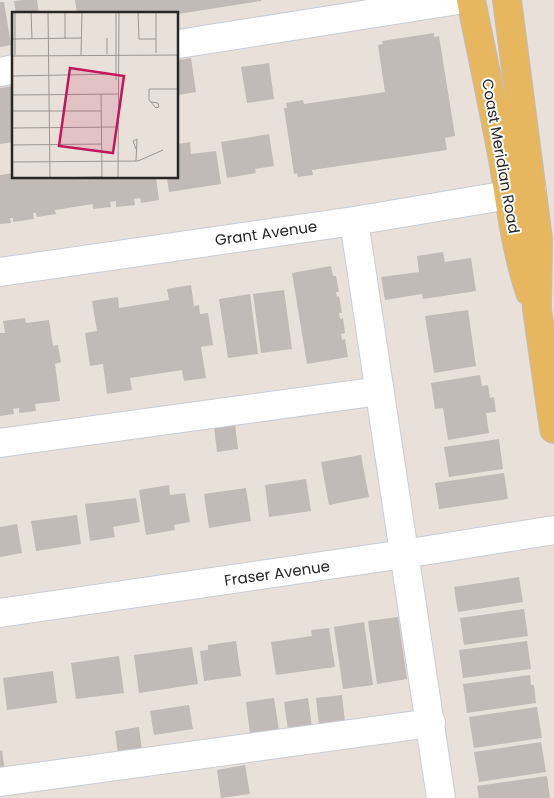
<svg xmlns="http://www.w3.org/2000/svg" width="554" height="798" font-family="Poppins,sans-serif">
	<style>
		.building { fill: #c1bab6 }
		.lines { fill: none; stroke-linecap: round; stroke-linejoin: round }
		.minor-casing { stroke: #c7cdd8; stroke-width: 30 }
		.major-casing { stroke: #bebebe; stroke-width: 30 }
		.minor { stroke: #fff; stroke-width: 28 }
		.major { stroke: #e7b75f; stroke-width: 28 }
		.labels { text-anchor: middle; dominant-baseline: central; stroke-width: 4; stroke-linejoin: round; paint-order: stroke }
		.street-label { font-size: 15px; fill: #272727; stroke: #fff }
		.inset-road { fill: none; stroke: #9b9692; stroke-width: 1 }
		.view { fill: #c2185b; fill-opacity: 0.15; stroke: #c2185b; stroke-width: 2.5 }
		.inset-edge { fill: none; stroke: #272727; stroke-width: 2.5 }
	</style>
	<rect width="100%" height="100%" fill="#e9e0d9"/>
	<path class="building" d="M 22,0 L 37,0 L 39,14 L 16,14 L 14,1 Z
		M 75,0 L 261,0 L 261,1 L 178,14 L 77,14 Z
		M 0,2 L 4,2 L 11,45 L 0,47 Z
		M 434,33 L 434,37 L 439,36 L 455,136 L 445,138 L 447,150 L 312,170 L 313,175 L 298,177 L 297,173 L 294,174 L 284,108 L 287,108 L 286,103 L 303,100 L 304,104 L 385,92 L 378,45 L 383,44 L 382,41 Z
		M 191,58 L 196,92 L 178,95 L 178,60 Z
		M 269,63 L 274,99 L 247,103 L 241,67 Z
		M 14,86 L 14,142 L 0,144 L 0,88 Z
		M 269,134 L 274,166 L 255,169 L 256,173 L 227,178 L 221,142 Z
		M 190,142 L 191,154 L 216,151 L 221,184 L 169,192 L 167,178 L 178,178 L 178,144 Z
		M 14,173 L 14,178 L 156,178 L 159,200 L 141,203 L 140,198 L 134,199 L 135,205 L 116,207 L 116,201 L 110,202 L 111,207 L 93,209 L 93,204 L 55,210 L 56,214 L 37,217 L 36,213 L 33,213 L 34,219 L 13,222 L 13,218 L 10,218 L 11,223 L 0,224 L 0,175 Z
		M 443,252 L 445,262 L 471,258 L 476,291 L 423,299 L 422,294 L 385,300 L 381,277 L 419,272 L 417,256 Z
		M 331,266 L 333,276 L 336,276 L 339,292 L 336,292 L 337,297 L 339,296 L 342,313 L 339,313 L 340,319 L 343,318 L 345,333 L 341,334 L 342,340 L 345,339 L 348,357 L 307,364 L 292,273 Z
		M 191,285 L 194,306 L 199,305 L 200,314 L 208,313 L 213,345 L 201,347 L 206,378 L 184,381 L 182,370 L 130,378 L 132,390 L 107,394 L 103,364 L 90,366 L 85,333 L 97,331 L 92,301 L 118,297 L 119,308 L 169,300 L 167,289 Z
		M 284,290 L 292,349 L 261,353 L 253,294 Z
		M 250,294 L 258,354 L 228,358 L 219,299 Z
		M 468,310 L 476,366 L 434,373 L 425,316 Z
		M 25,318 L 26,323 L 49,320 L 53,346 L 58,345 L 61,362 L 55,364 L 60,401 L 35,404 L 36,411 L 19,413 L 19,408 L 13,409 L 14,414 L 0,416 L 0,333 L 5,333 L 3,321 Z
		M 480,375 L 482,386 L 488,385 L 490,398 L 494,397 L 496,412 L 486,413 L 489,433 L 448,440 L 443,408 L 435,409 L 431,383 Z
		M 235,424 L 238,449 L 217,452 L 214,427 Z
		M 499,439 L 503,469 L 449,477 L 444,447 Z
		M 361,455 L 369,497 L 329,505 L 321,462 Z
		M 504,473 L 508,499 L 439,509 L 435,483 Z
		M 306,479 L 311,511 L 269,517 L 265,485 Z
		M 169,485 L 170,495 L 185,493 L 190,522 L 174,525 L 175,530 L 146,535 L 139,490 Z
		M 246,488 L 251,521 L 209,528 L 204,494 Z
		M 136,498 L 140,522 L 113,527 L 115,537 L 90,541 L 85,504 Z
		M 77,515 L 81,544 L 36,551 L 31,521 Z
		M 17,524 L 22,553 L 0,557 L 0,527 Z
		M 519,577 L 523,602 L 458,612 L 454,587 Z
		M 524,609 L 528,636 L 464,645 L 460,618 Z
		M 398,617 L 407,679 L 377,684 L 368,621 Z
		M 364,622 L 373,685 L 343,689 L 334,627 Z
		M 329,628 L 335,667 L 276,675 L 271,642 L 312,636 L 311,630 Z
		M 236,641 L 241,676 L 204,681 L 200,651 L 208,650 L 208,645 Z
		M 527,641 L 531,669 L 463,678 L 459,650 Z
		M 192,647 L 198,684 L 139,693 L 134,655 Z
		M 119,656 L 124,693 L 76,699 L 71,663 Z
		M 53,671 L 57,703 L 7,710 L 3,678 Z
		M 530,675 L 531,685 L 534,685 L 536,703 L 467,713 L 463,684 Z
		M 342,695 L 345,722 L 319,725 L 316,698 Z
		M 274,698 L 279,730 L 250,734 L 246,702 Z
		M 308,698 L 312,727 L 288,730 L 284,702 Z
		M 189,705 L 193,729 L 154,735 L 150,711 Z
		M 537,707 L 542,738 L 474,748 L 469,717 Z
		M 139,727 L 142,750 L 118,754 L 115,731 Z
		M 541,742 L 546,772 L 479,782 L 474,752 Z
		M 2,750 L 5,772 L 0,773 L 0,751 Z
		M 245,765 L 250,794 L 221,798 L 217,770 Z
		M 547,776 L 550,798 L 479,798 L 477,786 Z"/>
	<g class="lines">
		<g class="minor-casing">
			<path id="minor" d="M 178,44 L 458,0
				M 0,72 L 14,69
				M 354,221 L 441,798
				M 0,272 L 354,221 L 532,191
				M 0,443 L 380,391
				M 0,613 L 404,554 L 554,530
				M 0,782 L 431,723"/>
		</g>
		<g class="major-casing">
			<path id="major" d="M 471,0 C 482,55 494,110 504,165 C 511,208 516,250 530,292
				M 507,0 L 538,239 L 537,309 L 554,429"/>
		</g>
		<use href="#minor" class="minor"/>
		<use href="#major" class="major"/>
	</g>
	<g class="labels">
		<g class="street-label">
			<text transform="translate(501 156) rotate(80)">Coast Meridian Road</text>
			<text transform="translate(266 233) rotate(-8)">Grant Avenue</text>
			<text transform="translate(277 573) rotate(-8)">Fraser Avenue</text>
		</g>
	</g>
	<g transform="translate(12 12)">
		<rect width="166" height="166" fill="#e9e0d9"/>
		<path class="inset-road" d="M 3,0 L 3,43M 19,0 L 20,27M 36,0 L 38,166M 104,0 L 104,68M 126,0 L 127,27 L 144,27M 144,0 L 144,41M 0,27 L 69,26M 53,27 L 53,0M 95,42 L 95,26M 69,43 L 70,0M 0,44 L 167,43M 0,64 L 104,62M 89,82 L 90,166M 0,83 L 107,82M 139,90 L 146,91 L 147,95 L 144,96 L 137,88 L 137,77 L 167,77M 0,99 L 89,99M 0,116 L 106,115M 0,133 L 90,132M 124,137 L 121,129 L 125,127 L 124,149M 0,150 L 126,149 L 151,138M 34,166 L 90,165M 106,166 L 107,0"/>
		<path class="view" d="M 58,56 L 112,64 L 101,141 L 47,134 Z"/>
		<rect width="166" height="166" class="inset-edge"/>
	</g>
</svg>
